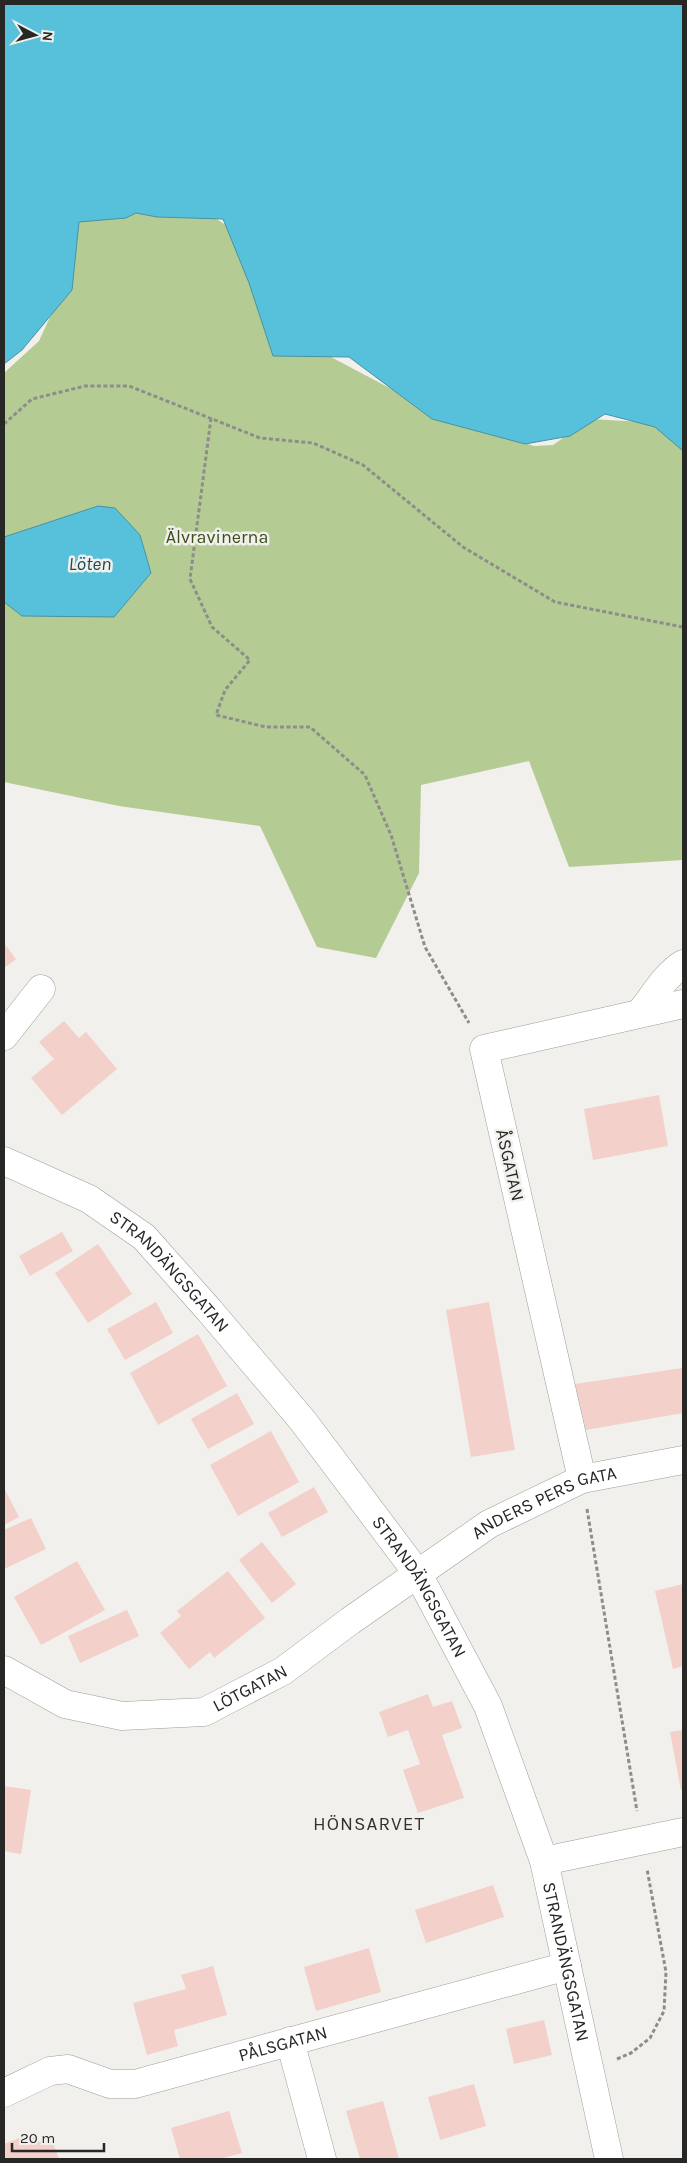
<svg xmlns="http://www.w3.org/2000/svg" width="687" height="2163" font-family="Karla,sans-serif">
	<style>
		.green { fill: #b4cc93 }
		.water { fill: #57c0da; stroke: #4992a4 }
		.building { fill: #f3d0c9 }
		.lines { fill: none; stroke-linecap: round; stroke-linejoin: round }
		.minor-casing { stroke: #9e9d99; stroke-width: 29 }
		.path { stroke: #8d8d8a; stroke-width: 3; stroke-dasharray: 4 2.5; stroke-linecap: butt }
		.minor { stroke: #fff; stroke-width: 28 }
		.labels { text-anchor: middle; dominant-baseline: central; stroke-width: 5; stroke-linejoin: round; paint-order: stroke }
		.park-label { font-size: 18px; fill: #3c4f1b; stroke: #f1f0ec }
		.street-label { font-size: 18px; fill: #272725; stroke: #f1f0ec }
		.water-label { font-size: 19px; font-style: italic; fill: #1b4954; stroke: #f1f0ec }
		.neighbourhood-label { font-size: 19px; letter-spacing: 1px; fill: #32312e; stroke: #f1f0ec }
	</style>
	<rect width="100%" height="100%" fill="#f1f0ec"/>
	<path class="green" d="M 112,193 L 215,218 L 232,229 L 331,357 L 448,419 L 534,446 L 553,445 L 590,419 L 643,422 L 683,429 L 683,860 L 569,867 L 529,761 L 421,785 L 419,873 L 376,958 L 317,947 L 260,826 L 119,806 L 4,782 L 4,373 L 39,341 L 70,274 L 77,218 Z"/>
	<path class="water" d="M 4,4 L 683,4 L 683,451 L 655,427 L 605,414 L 570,436 L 525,444 L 432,419 L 349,357 L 273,356 L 249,283 L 223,219 L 157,217 L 136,213 L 126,218 L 79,222 L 72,290 L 22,350 L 4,364 Z
		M 98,506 L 115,508 L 140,535 L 151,573 L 114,617 L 22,616 L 4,602 L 4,537 Z"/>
	<path class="building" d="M 4,943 L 16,959 L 4,968 Z
		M 64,1021 L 79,1038 L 86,1032 L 117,1069 L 62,1115 L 31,1078 L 54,1059 L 39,1042 Z
		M 659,1095 L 668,1146 L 593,1160 L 584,1109 Z
		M 62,1232 L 73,1251 L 30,1276 L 19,1256 Z
		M 98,1244 L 132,1294 L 88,1323 L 55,1273 Z
		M 156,1302 L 173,1333 L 125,1360 L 107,1329 Z
		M 489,1302 L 515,1450 L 471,1457 L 446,1310 Z
		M 198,1334 L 227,1386 L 158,1425 L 130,1373 Z
		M 683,1368 L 683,1413 L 586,1430 L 575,1384 Z
		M 237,1393 L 254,1424 L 208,1449 L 191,1419 Z
		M 271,1431 L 299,1482 L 238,1516 L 210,1465 Z
		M 314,1487 L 328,1512 L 282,1537 L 268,1513 Z
		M 4,1488 L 19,1517 L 4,1525 Z
		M 31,1518 L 46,1549 L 4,1569 L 4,1530 Z
		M 262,1542 L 296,1584 L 272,1603 L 239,1560 Z
		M 77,1561 L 105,1610 L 41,1645 L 14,1597 Z
		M 228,1571 L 265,1618 L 214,1658 L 210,1652 L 189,1669 L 160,1633 L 181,1616 L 177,1611 Z
		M 683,1584 L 683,1666 L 673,1669 L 655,1591 Z
		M 127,1610 L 139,1636 L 80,1663 L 68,1636 Z
		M 428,1694 L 433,1707 L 452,1701 L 462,1728 L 442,1735 L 464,1798 L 418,1813 L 403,1770 L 420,1764 L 408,1730 L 388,1737 L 379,1712 Z
		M 683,1730 L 683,1789 L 681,1790 L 670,1732 Z
		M 4,1786 L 31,1790 L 21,1854 L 4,1851 Z
		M 493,1885 L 504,1917 L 426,1943 L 415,1910 Z
		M 369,1948 L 381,1992 L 316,2011 L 304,1967 Z
		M 213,1966 L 227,2015 L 174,2030 L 178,2046 L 147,2055 L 133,2003 L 186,1989 L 181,1975 Z
		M 544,2020 L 552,2055 L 514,2064 L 506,2029 Z
		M 474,2084 L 486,2126 L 440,2140 L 428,2097 Z
		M 383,2101 L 399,2159 L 360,2159 L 346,2111 Z
		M 229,2111 L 242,2153 L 220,2159 L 180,2159 L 171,2128 Z
		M 35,2132 L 39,2142 L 51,2137 L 59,2159 L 4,2159 L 4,2144 Z"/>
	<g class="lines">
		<g class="minor-casing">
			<g id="minor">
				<path d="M 640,1013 C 653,997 666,974 683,964"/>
				<path d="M 4,1036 L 41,989"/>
				<path id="s1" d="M 4,1161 L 89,1199 L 144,1237 L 209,1310 L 303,1421 L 418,1574 L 488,1706 L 544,1861 L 609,2159"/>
				<path d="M 582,1479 L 484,1049 L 683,1004"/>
				<path id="s2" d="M 4,1670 L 65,1704 L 122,1716 L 204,1712 L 283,1671 L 350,1621 L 489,1524 L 582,1479 L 683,1460"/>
				<path d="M 544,1861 L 683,1832"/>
				<path d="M 290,2041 L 322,2159"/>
				<path id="s3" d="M 4,2093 L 50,2071 L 68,2069 L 110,2084 L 135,2084 L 567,1966"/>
			</g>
		</g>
		<path class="path" d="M 211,418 L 190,579 L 212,627 L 250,660 L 225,690 L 216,715 L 266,727 L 310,727 L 365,775 L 391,835 L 425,947 L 469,1023
			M 4,424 L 32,399 L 85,386 L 129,386 L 260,438 L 313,443 L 363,465 L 463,547 L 555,602 L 683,627
			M 587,1509 L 637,1811
			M 617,2059 L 631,2053 L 650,2038 L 664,2011 L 666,1972 L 647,1869"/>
		<use href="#minor" class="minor"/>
	</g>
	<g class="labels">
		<g class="park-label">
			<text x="217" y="537">Älvravinerna</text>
		</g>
		<g class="street-label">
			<text transform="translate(510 1165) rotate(77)">ÅSGATAN</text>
			<text stroke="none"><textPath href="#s1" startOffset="202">STRANDÄNGSGATAN</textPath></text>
			<text stroke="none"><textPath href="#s2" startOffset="612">ANDERS PERS GATA</textPath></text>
			<text stroke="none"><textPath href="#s1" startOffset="606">STRANDÄNGSGATAN</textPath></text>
			<text stroke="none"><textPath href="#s2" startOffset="262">LÖTGATAN</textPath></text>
			<text stroke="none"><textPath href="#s1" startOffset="1012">STRANDÄNGSGATAN</textPath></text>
			<text stroke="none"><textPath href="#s3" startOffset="292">PÅLSGATAN</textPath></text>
		</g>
		<g class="water-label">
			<text x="90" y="564">Löten</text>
		</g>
		<g class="neighbourhood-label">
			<text x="369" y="1824">HÖNSARVET</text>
		</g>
	</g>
	<rect width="687" height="2163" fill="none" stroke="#272725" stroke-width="10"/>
	<g transform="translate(35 35) rotate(96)" stroke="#f1f0ec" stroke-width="4" paint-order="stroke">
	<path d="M0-4L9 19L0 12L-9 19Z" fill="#272725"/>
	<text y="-8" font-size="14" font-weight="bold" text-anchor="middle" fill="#272725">N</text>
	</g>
	<path d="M12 2143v8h92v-8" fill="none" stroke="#272725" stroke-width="2.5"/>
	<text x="20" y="2143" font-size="15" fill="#272725" stroke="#f1f0ec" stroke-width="4" paint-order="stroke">20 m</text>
</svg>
